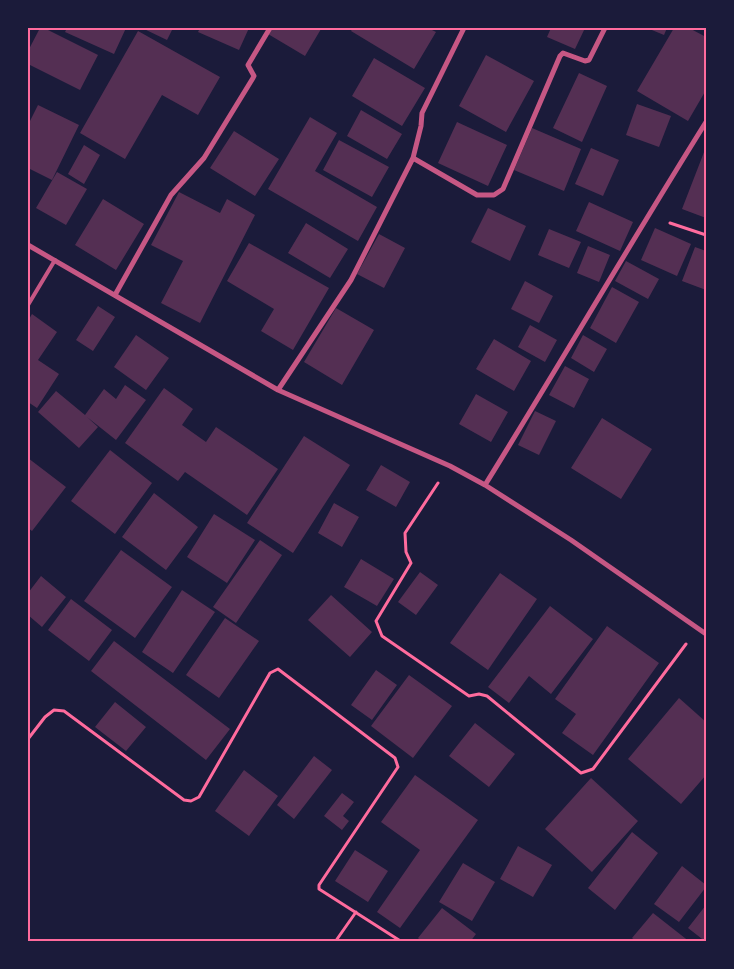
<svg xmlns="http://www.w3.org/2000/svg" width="734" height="969" font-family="Karla,sans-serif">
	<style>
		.building { fill: #542f53 }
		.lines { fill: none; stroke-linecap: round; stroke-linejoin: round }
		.path { stroke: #ff6b9d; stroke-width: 3 }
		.service { stroke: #c65784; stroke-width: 4 }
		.minor { stroke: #c65784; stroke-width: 5 }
		.neatline { fill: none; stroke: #ff6b9d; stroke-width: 2 }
	</style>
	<rect width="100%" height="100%" fill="#1b1b3a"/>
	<path class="building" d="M 40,28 L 44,28 L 98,55 L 80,90 L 28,64 L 28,51 Z
		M 67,28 L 126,28 L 114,54 L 65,32 Z
		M 142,28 L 173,28 L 167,40 Z
		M 200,28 L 249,28 L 239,50 L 198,32 Z
		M 272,28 L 318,28 L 321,29 L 305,56 L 268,34 Z
		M 353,28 L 428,28 L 436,32 L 414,69 L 351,31 Z
		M 551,28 L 585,28 L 575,49 L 547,37 Z
		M 647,28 L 667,28 L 664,35 Z
		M 674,28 L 689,28 L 706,37 L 706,90 L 688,121 L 637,91 Z
		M 138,31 L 220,77 L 198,115 L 162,95 L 125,159 L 80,133 Z
		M 486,55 L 534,81 L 506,132 L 459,106 Z
		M 374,58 L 425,88 L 402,126 L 352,96 Z
		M 579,73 L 607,86 L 582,142 L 553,128 Z
		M 637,104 L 671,116 L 659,147 L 626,135 Z
		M 38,105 L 79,125 L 52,180 L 28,168 L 28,125 Z
		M 361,110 L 402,134 L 387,159 L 347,136 Z
		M 310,117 L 337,133 L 315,171 L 377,207 L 358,241 L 268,189 Z
		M 457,122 L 507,145 L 488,186 L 438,163 Z
		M 532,128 L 581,149 L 564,191 L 514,170 Z
		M 234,131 L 279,159 L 255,196 L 210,168 Z
		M 339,140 L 389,167 L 372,197 L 323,170 Z
		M 84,145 L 100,155 L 84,184 L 68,174 Z
		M 706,147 L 706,218 L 682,209 Z
		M 591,148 L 619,160 L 603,196 L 575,184 Z
		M 57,172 L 87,189 L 66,225 L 36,208 Z
		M 179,192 L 220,213 L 227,199 L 255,215 L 200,323 L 161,303 L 183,261 L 151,245 Z
		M 103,199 L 144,224 L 116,270 L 75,245 Z
		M 589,202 L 633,222 L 620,251 L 576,231 Z
		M 488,208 L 526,226 L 510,261 L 471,242 Z
		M 306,223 L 348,249 L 330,278 L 288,253 Z
		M 655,228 L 691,244 L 677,276 L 641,260 Z
		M 549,229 L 581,242 L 569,268 L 538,255 Z
		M 379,234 L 405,248 L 384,288 L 357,274 Z
		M 249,243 L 329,288 L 293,350 L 261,331 L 274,309 L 227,281 Z
		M 588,246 L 610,255 L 599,282 L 577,273 Z
		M 695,247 L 706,251 L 706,290 L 682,281 Z
		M 626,261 L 659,279 L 648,299 L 615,281 Z
		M 525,281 L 553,296 L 539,323 L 511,309 Z
		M 612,287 L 639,302 L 616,343 L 590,328 Z
		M 98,306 L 115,317 L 93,351 L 76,340 Z
		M 336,308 L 374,330 L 342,385 L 304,362 Z
		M 32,314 L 57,332 L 38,360 L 59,374 L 37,408 L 28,402 L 28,321 Z
		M 530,325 L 557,340 L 545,362 L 518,347 Z
		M 136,335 L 169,358 L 146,390 L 114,367 Z
		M 583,335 L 607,349 L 594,372 L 571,358 Z
		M 494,339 L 531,361 L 514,391 L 476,369 Z
		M 565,366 L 589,379 L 574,408 L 549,395 Z
		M 125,385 L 146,400 L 116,440 L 87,417 L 98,427 L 79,448 L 38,412 L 56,391 L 85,415 L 104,389 L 116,399 Z
		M 164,388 L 193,409 L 182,425 L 206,442 L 216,427 L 278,469 L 247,515 L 185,472 L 178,481 L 125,443 Z
		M 476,394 L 508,412 L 491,442 L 459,424 Z
		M 535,411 L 556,421 L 539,455 L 518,445 Z
		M 602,418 L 652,449 L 621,499 L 571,468 Z
		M 304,436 L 350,465 L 293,553 L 247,523 Z
		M 110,450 L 152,483 L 115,534 L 71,501 Z
		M 28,458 L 66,487 L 32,531 L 28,528 Z
		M 381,465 L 410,482 L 396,507 L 366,490 Z
		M 154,493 L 198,527 L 166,570 L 122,537 Z
		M 334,503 L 359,517 L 342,547 L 318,533 Z
		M 214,514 L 255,540 L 227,583 L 187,557 Z
		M 260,540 L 282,555 L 236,623 L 213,607 Z
		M 121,550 L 172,587 L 135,638 L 84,601 Z
		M 361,559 L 394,579 L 377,606 L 344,587 Z
		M 420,572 L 438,585 L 416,615 L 398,602 Z
		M 500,573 L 537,599 L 488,670 L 450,643 Z
		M 41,576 L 66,597 L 42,627 L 28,615 L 28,593 Z
		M 182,590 L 215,612 L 173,673 L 142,652 Z
		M 331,595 L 372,632 L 350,657 L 308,620 Z
		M 71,599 L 112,630 L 89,661 L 48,630 Z
		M 550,606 L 593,639 L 551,694 L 529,676 L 509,703 L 488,687 Z
		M 225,618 L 259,641 L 219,698 L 186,675 Z
		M 607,626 L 659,663 L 593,755 L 562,733 L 576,714 L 555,699 Z
		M 114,641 L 230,729 L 206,760 L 91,671 Z
		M 376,670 L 397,685 L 372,720 L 351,705 Z
		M 409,675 L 452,706 L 413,758 L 371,726 Z
		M 679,698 L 706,722 L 706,775 L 681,804 L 628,759 Z
		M 115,702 L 146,727 L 126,751 L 95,727 Z
		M 475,723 L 515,754 L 489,787 L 449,756 Z
		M 314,756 L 332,770 L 294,819 L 277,805 Z
		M 244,770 L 278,796 L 249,836 L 215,811 Z
		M 415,775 L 478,820 L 400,928 L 377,912 L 420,850 L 381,822 Z
		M 591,778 L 638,821 L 592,872 L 545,829 Z
		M 342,793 L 354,802 L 343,816 L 349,821 L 342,830 L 324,816 Z
		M 632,832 L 658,853 L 615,910 L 588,888 Z
		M 518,846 L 552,865 L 533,897 L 500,879 Z
		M 355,850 L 388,871 L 368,902 L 335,881 Z
		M 463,863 L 495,882 L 472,921 L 439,902 Z
		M 682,866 L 706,885 L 706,887 L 679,922 L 654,904 Z
		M 706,905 L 706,942 L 688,928 Z
		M 442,908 L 476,934 L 470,942 L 422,942 L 418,938 Z
		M 653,913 L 690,942 L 637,942 L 632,938 Z"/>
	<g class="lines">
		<path class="path" d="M 670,223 L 706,235
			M 438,483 L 405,533 L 406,552 L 411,563 L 376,621 L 382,636 L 469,696 L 479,694 L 487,696 L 581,773 L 593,769 L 686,644
			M 28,739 L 45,717 L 54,710 L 64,711 L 184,800 L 191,801 L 199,797 L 270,673 L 278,669 L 395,758 L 398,767 L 319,885 L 319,889 L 402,942
			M 335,942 L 356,912"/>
		<path class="service" d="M 28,305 L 55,260"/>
		<path class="minor" d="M 413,158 L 477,195 L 494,195 L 503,189 L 560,56 L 563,53 L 585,61 L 589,60 L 605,28
			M 28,245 L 278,390 L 450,466 L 485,485 L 571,540 L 706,634
			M 115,295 L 171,195 L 204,158 L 253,78 L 254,76 L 248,65 L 270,28
			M 278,390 L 351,280 L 413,158 L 421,126 L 422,113 L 464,28
			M 485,485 C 560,364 631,242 706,122"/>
	</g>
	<rect width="734" height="969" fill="none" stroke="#1b1b3a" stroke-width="58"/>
	<rect x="29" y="29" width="676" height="911" class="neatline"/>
</svg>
